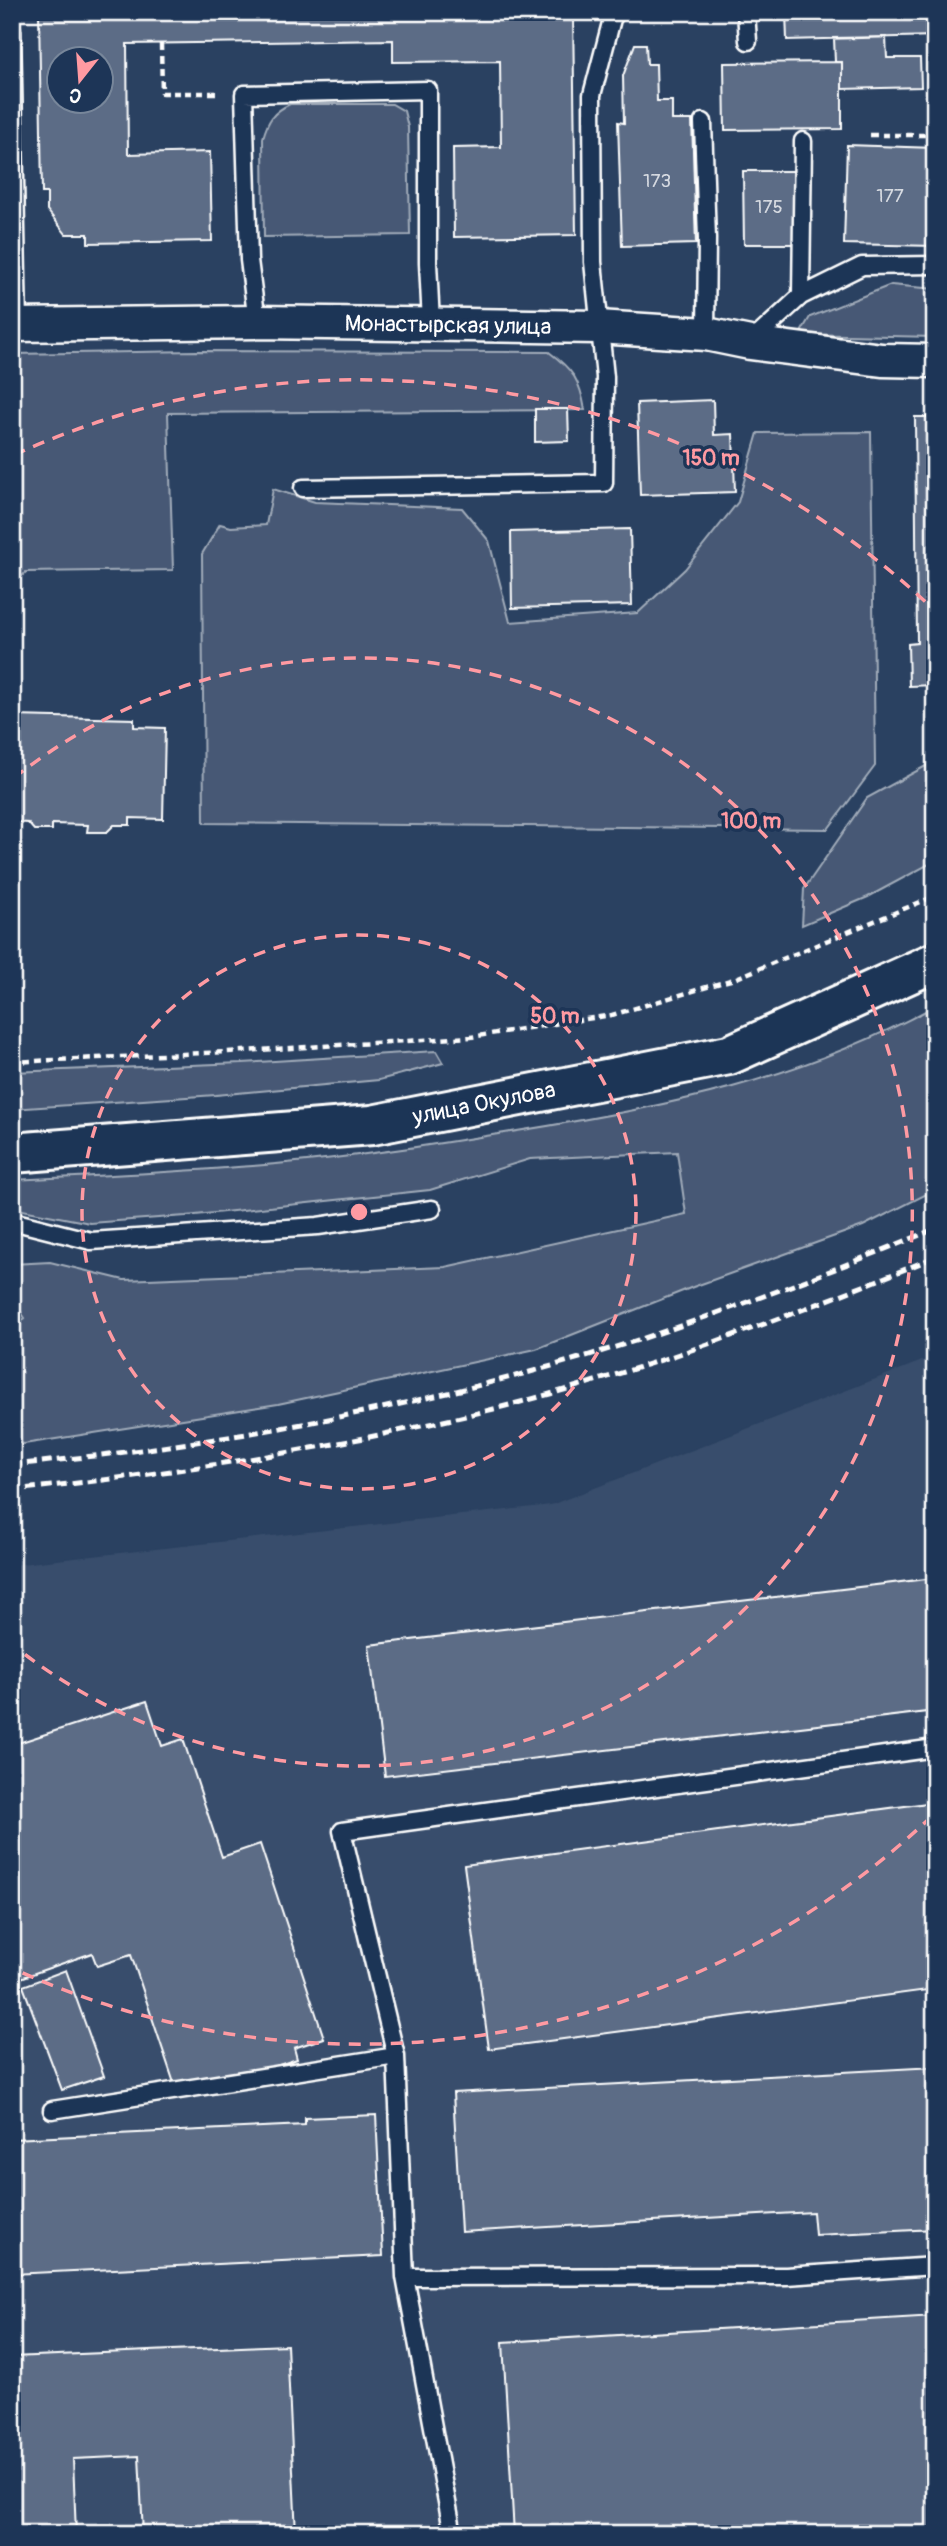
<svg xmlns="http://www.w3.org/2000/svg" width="947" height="2546" font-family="Pangolin,sans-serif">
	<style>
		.built { fill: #394e6c }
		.green { fill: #465975; stroke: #a2acba; stroke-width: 2 }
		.building { fill: #5b6c86; stroke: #fff; stroke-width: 2; fill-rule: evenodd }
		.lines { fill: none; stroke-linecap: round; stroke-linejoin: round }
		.service-casing { stroke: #fff; stroke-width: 21 }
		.minor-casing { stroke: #fff; stroke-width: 37 }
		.secondary-casing { stroke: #fff; stroke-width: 44 }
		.path { stroke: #fff; stroke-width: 4.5; stroke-dasharray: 7 5; stroke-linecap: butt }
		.service { stroke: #1d3557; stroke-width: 16 }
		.minor { stroke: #1d3557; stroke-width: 32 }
		.secondary { stroke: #1d3557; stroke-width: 38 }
		.rail { stroke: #fff; stroke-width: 5; stroke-dasharray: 10 5; stroke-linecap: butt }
		.ring { fill: none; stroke: #ff9aa2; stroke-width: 3.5; stroke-dasharray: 12 9 }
		.labels { text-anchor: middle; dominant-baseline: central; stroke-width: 7; stroke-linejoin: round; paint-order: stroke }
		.number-label { font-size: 19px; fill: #d6dae1 }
		.street-label { font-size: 23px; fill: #fff; stroke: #1d3557 }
		.centre { fill: #ff9aa2; stroke: #1d3557; stroke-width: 3.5 }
		.ring-label { font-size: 21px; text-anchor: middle; font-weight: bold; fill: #ff9aa2; stroke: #1d3557; stroke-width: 7; stroke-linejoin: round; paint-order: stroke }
	</style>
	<rect width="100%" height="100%" fill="#2a4161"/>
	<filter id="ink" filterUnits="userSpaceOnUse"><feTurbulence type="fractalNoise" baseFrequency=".0143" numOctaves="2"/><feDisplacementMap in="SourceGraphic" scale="14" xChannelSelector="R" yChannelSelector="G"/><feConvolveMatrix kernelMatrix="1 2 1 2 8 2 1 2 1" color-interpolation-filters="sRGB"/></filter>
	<g filter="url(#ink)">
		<path class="built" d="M 935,1356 L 935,2534 L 12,2534 L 12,1565 L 551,1505 Z"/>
		<path class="green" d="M 290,104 L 392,104 L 404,111 L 408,127 L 410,235 L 264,237 L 263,138 C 268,120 273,112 290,104 Z
			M 891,285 L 935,289 L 935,337 L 800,334 L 810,317 Z
			M 197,351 L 549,352 C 573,370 580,380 585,410 L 168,413 L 173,570 L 26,572 L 12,586 L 12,354 Z
			M 871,432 L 875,766 L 828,829 L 204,823 L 202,554 L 220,524 L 231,527 L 266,525 L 273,489 L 315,502 L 462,508 L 489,541 L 510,622 L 638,613 L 685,569 L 738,502 L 758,433 Z
			M 935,761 L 935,861 L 868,897 L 802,925 L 804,889 L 867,798 Z
			M 935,1006 L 935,1190 L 863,1226 L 693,1287 L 536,1349 L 278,1404 L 24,1444 L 12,1441 L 12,1330 L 25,1318 L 12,1299 L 12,1264 L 50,1262 L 124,1280 L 445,1267 L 686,1214 L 677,1152 L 530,1159 L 430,1190 L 186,1216 L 90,1223 L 12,1208 L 12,1180 C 100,1176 188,1172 276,1164 C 357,1157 437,1144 517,1131 C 667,1107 800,1080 935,1006 Z
			M 436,1051 L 443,1063 L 379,1080 L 216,1095 L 12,1109 L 12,1072 L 242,1063 Z"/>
		<path class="building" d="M 39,12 L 573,12 L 576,235 L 454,237 L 453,148 L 501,147 L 500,61 L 393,62 L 393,40 L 127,44 L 128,154 L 210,152 L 212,241 L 88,243 L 88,234 L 66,234 L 47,210 L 47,193 L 42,193 ZM 60,60 L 102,60 L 102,102 L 60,102 Z
			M 786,12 L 935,12 L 935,36 L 787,40 Z
			M 886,37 L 887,58 L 920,58 L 921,87 L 842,89 L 842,62 L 835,62 L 834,38 Z
			M 635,44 L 646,44 L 647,64 L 656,64 L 657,101 L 672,101 L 672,120 L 692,120 L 696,244 L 622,246 L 618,122 L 624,123 L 623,76 Z
			M 842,62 L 842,129 L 725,130 L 724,63 Z
			M 847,145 L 935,148 L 935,246 L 844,244 Z
			M 743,171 L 795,171 L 796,244 L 744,244 Z
			M 713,400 L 714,435 L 733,434 L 735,492 L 640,495 L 637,403 Z
			M 535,409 L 568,409 L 569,441 L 535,442 Z
			M 915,417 L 935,417 L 935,685 L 909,686 L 908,644 L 917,643 Z
			M 630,529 L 632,605 L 512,608 L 511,532 Z
			M 14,716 L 134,719 L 134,727 L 165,728 L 163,819 L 130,818 L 130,825 L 114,825 L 107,832 L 87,832 L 88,825 L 52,824 L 52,830 L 34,830 L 28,823 L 13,822 Z
			M 935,1578 L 935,1711 L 385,1776 L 369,1645 Z
			M 147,1701 L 162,1746 L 183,1739 L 222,1857 L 260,1844 L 324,2038 L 294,2048 L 297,2059 L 209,2088 L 176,2089 L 131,1955 L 97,1966 L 92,1953 L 12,1981 L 12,1745 Z
			M 935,1802 L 935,1989 L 489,2049 L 464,1865 Z
			M 66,1970 L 104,2076 L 62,2090 L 23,1986 Z
			M 935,2067 L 935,2229 L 815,2235 L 813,2212 L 461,2232 L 453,2093 Z
			M 376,2115 L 383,2256 L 12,2274 L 12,2139 L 305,2125 L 305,2118 Z
			M 935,2316 L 935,2534 L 514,2534 L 503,2342 Z
			M 287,2345 L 296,2534 L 143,2534 L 139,2456 L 73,2459 L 76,2534 L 12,2534 L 12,2455 L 16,2455 L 12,2357 Z"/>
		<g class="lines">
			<g class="service-casing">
				<path id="service" d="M 746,12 L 748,41
					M 12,31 L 18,325
					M 703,122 L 707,239 L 706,334
					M 801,296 L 803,141
					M 257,322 L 249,260 L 244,94 L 428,90 L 428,263 L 431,323
					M 750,343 L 801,296 L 862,266 L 935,265
					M 303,488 L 604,483 L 605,377 L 593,262 L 592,95 L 612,19 L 617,12
					M 12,1221 L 91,1241 L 318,1226 L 432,1209
					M 935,1748 L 342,1831 L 396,2056 L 405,2277 L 786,2276 L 935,2266
					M 52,2110 L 396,2056
					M 405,2277 L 453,2534"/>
			</g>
			<g class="minor-casing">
				<path id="minor" d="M 12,325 L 257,322 L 598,327 L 706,334 L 750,343 L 882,360 L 935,361"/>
			</g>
			<g class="secondary-casing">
				<path id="secondary" d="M 12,1153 L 372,1125 L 729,1055 L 935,962"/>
			</g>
			<path class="path" d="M 161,44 L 162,93 L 219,93
				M 870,135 L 935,135
				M 12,1062 L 226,1052 L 471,1037 L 612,1015 L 734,979 L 935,896"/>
			<use href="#service" class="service"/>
			<use href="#minor" class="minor"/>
			<use href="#secondary" class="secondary"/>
			<path class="rail" d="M 12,1465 C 224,1444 435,1405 638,1340 C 739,1307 837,1269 935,1229
				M 12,1490 C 165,1475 316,1451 465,1416 C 626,1378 782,1320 935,1257"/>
		</g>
	</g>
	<g class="ring">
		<circle cx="359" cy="1212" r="277"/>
		<path d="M14 778A554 554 0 1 1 14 1646"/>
		<path d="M932 1816A832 832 0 0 1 14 1969M14 455A832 832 0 0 1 932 608"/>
	</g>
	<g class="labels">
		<g class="number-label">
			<text x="657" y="181">173</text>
			<text x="890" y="196">177</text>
			<text x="769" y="207">175</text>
		</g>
		<g class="street-label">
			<text transform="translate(448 325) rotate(1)">Монастырская улица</text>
			<text transform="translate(484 1103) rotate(-11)">улица Окулова</text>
		</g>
	</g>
	<circle cx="359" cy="1212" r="10" class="centre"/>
	<g class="ring-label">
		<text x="711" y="465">150 m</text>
		<text x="751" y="828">100 m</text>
		<text x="555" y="1023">50 m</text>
	</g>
	<rect width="947" height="2546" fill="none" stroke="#1d3557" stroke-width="42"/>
	<rect x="21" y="21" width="905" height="2504" fill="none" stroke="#fff" stroke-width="2.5" filter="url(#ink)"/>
	<g transform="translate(80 80) rotate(197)"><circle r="33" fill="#1d3557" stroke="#77869a" stroke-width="2"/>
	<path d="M0-5L12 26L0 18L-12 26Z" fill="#ff9aa2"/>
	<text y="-10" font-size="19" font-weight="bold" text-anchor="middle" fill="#ffffff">С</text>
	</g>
</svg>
